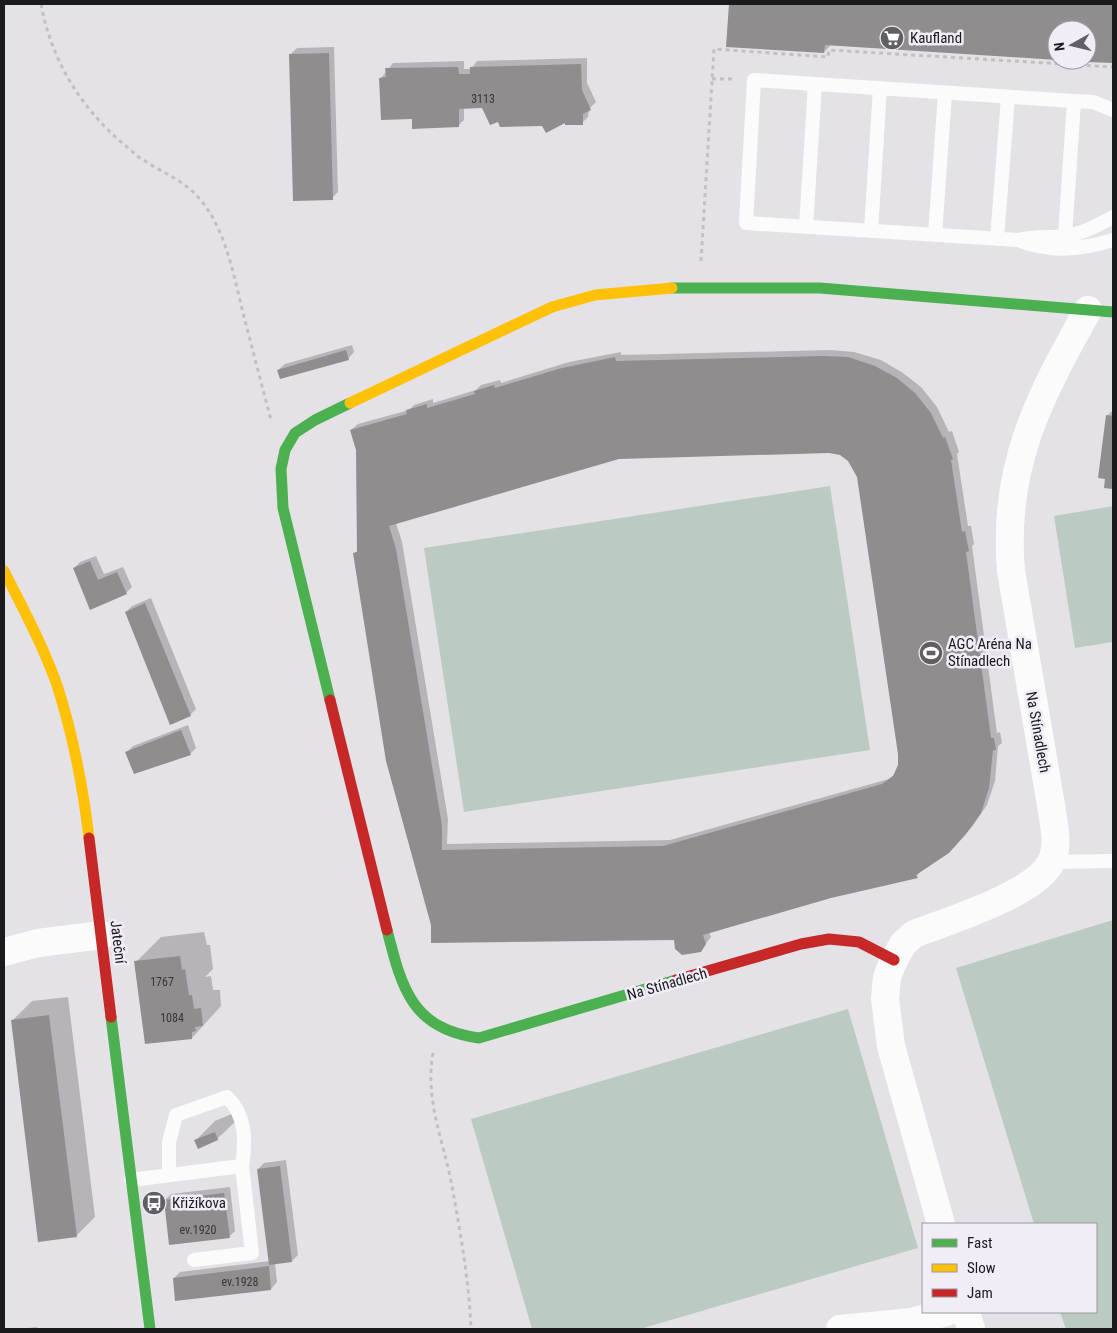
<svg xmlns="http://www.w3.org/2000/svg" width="1117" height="1333" font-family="'Roboto Condensed',sans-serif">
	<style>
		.green { fill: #bccbc1 }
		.shadow { fill: #0003; fill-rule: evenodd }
		.building { fill: #8f8d8e; fill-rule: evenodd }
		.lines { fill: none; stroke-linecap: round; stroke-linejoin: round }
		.path { stroke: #c1c0c3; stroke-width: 3; stroke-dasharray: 4 4; stroke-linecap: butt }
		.lane { stroke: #fbfbfb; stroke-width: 14 }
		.street { stroke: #fbfbfb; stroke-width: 28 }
		.fast { stroke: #4caf50; stroke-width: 11 }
		.slow { stroke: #ffc107; stroke-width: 11 }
		.jam { stroke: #c62828; stroke-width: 11 }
		.labels { text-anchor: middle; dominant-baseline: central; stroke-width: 5; stroke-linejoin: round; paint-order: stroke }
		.number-label { font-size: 12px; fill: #373638 }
		.poi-label { font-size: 15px; fill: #1a191c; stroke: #f1edf7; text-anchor: start }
		.street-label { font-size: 15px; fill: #1a191c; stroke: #f1edf7 }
	</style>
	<rect width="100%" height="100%" fill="#e4e2e7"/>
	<path class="green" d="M 830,486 L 870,750 L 464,812 L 424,548 Z
		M 1113,506 L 1113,642 L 1075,648 L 1054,516 Z
		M 1113,920 L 1113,1329 L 1066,1329 L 1060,1312 L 1096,1312 L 1096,1224 L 1034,1224 L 956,968 Z
		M 848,1009 L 918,1248 L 640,1329 L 532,1329 L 471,1119 Z"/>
	<path class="shadow" d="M 730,4 L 1113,4 L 1113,62 L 1082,60 L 1087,60 L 1087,30 L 1057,30 L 1057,58 L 831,45 L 824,52 L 727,46 Z
		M 334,47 L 338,192 L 332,198 L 291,54 L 297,48 Z
		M 587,58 L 587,83 L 596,102 L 589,109 L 588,117 L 582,123 L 566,121 L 499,120 L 483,107 L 464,107 L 464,120 L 458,126 L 413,117 L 381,78 L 393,63 L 464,61 L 464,69 L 471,69 L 477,61 Z
		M 352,345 L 354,352 L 348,359 L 278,370 L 285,364 Z
		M 830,350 L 854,352 L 881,360 L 903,373 L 921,387 L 937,407 L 949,432 L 952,431 L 959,452 L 957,454 L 968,526 L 971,526 L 974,544 L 972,546 L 997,733 L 1000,732 L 1002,743 L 998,746 L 995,781 L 987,805 L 972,827 L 948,852 L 922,869 L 917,876 L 831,897 L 709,932 L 711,937 L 700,951 L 675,938 L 432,925 L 355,553 L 358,550 L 357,450 L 351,430 L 358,424 L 409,410 L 414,405 L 433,399 L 433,403 L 476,390 L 481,385 L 500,380 L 501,383 L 569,362 L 621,352 L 621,355 ZM 829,452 L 841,454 L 849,461 L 858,477 L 899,754 L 899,766 L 895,774 L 889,779 L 670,840 L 447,844 L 448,819 L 402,542 L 396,523 L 619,458 Z
		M 1113,410 L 1113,488 L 1105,487 L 1107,416 Z
		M 96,556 L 104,574 L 123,567 L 132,587 L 126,593 L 90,609 L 74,568 L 80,562 Z
		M 151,598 L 196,709 L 190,715 L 126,612 L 132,606 Z
		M 188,725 L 196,748 L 190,754 L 127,752 L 133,746 Z
		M 204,932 L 207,945 L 210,945 L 213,969 L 205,977 L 211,976 L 213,990 L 220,990 L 221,1006 L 192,1038 L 136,962 L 161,937 Z
		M 68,997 L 95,1217 L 76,1236 L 13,1020 L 32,1001 Z
		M 234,1113 L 237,1120 L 217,1139 L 196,1140 L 215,1121 Z
		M 286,1160 L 298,1255 L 292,1261 L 275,1263 L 277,1282 L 271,1289 L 174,1278 L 180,1272 L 270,1261 L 258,1169 L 264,1163 Z
		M 230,1187 L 235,1231 L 229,1237 L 165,1200 L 171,1194 Z
		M 37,1327 L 37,1329 L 20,1329 Z"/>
	<path class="building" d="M 729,4 L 1113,4 L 1113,63 L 1087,62 L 1087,30 L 1057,30 L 1057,60 L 825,45 L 824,53 L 726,47 Z
		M 329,53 L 333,200 L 293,201 L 289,54 Z
		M 581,64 L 582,90 L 591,110 L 583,114 L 583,125 L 565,125 L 565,123 L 546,133 L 542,126 L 500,127 L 498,122 L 490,125 L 482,108 L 459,109 L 459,127 L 412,129 L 412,119 L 381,120 L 379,78 L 386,77 L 385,68 L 458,67 L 459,74 L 470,74 L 470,67 Z
		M 346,350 L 349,360 L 280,379 L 277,370 Z
		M 823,356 L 848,357 L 875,366 L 897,378 L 915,393 L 931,413 L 943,438 L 945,437 L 953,459 L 951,460 L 962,532 L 965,531 L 969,551 L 966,552 L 991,738 L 994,738 L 996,750 L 993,750 L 989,788 L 981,813 L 966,834 L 949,853 L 916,875 L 918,878 L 831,898 L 703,935 L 706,944 L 701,952 L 682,955 L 675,949 L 674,940 L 431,943 L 431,925 L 386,761 L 353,553 L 357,552 L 356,450 L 350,430 L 407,414 L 406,410 L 427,404 L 427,408 L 475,394 L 474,391 L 494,385 L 495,388 L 562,368 L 615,357 L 616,361 ZM 829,453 L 840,455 L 848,461 L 857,477 L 898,754 L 898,765 L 893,776 L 882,784 L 663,846 L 442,850 L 442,826 L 396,549 L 389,526 L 619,459 Z
		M 1106,415 L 1113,416 L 1113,489 L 1104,488 L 1105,479 L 1098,478 Z
		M 90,561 L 98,580 L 117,572 L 127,594 L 90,610 L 73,568 Z
		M 145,603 L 191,716 L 170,725 L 125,612 Z
		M 181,730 L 191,755 L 134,774 L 125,752 Z
		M 180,956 L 182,970 L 185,969 L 189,995 L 192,995 L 194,1009 L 201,1008 L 203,1026 L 195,1027 L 196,1031 L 192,1032 L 192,1039 L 145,1044 L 134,961 Z
		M 49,1015 L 77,1237 L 38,1242 L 11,1020 Z
		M 215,1132 L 218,1140 L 198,1149 L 194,1140 Z
		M 280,1166 L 292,1262 L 269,1265 L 257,1169 Z
		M 224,1193 L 230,1238 L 169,1245 L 164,1200 Z
		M 269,1266 L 271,1290 L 175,1301 L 173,1278 Z"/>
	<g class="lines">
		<path class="path" d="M 41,4 C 51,59 79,105 121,142 C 129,148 136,156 145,161 C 163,173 183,180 198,197 C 226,228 234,277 244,317 C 253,351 262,386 271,420
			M 712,79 L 734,79
			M 701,261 L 714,49 L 828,57 L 829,50 L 1113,67
			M 433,1053 C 425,1099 442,1137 451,1181 C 460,1230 469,1280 471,1329"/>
		<path class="lane" d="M 1074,101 L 1093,102 L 1113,110
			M 806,227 L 815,84
			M 871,231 L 880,88
			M 935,235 L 945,93
			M 1065,236 L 1074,101 L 754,80 L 746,223 L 1018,240 C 1050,253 1080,250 1113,240
			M 997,239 L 1008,97
			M 1018,240 C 1034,236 1049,238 1065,236 C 1082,234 1098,225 1113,217
			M 1051,862 L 1113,861
			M 169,1175 L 169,1142 L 176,1115 L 227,1097 C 246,1115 246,1141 242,1166
			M 131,1180 L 242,1166 L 252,1253 L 194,1260"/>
		<path class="street" d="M 4,952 L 38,943 L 102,935
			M 941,1224 L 891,1046 L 885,999 L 887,977 L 894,960 L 903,944 L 914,934 C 948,921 1036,894 1051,862 C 1060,845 1053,822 1051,805 L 1011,571 C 1002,466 1039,398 1088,310
			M 966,1312 L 971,1329
			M 840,1329 L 912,1322 L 946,1312"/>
		<path class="fast" d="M 672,288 L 820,288 L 1113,312
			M 330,700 L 283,508 L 281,469 L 285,450 L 295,433 L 315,420 L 350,403
			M 387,930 C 402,989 412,1029 479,1038 L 676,980
			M 111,1017 L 150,1329"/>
		<path class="slow" d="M 350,403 L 552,307 L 595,295 L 672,288
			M 4,571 C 23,608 43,646 57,685 C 73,735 83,787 89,838"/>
		<path class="jam" d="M 330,700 L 387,930
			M 89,838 L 111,1017
			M 676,980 L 801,944 L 829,939 L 859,942 L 894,960"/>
	</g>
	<defs>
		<g id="supermarket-disc" transform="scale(1.25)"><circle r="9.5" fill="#615f63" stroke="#f1edf7"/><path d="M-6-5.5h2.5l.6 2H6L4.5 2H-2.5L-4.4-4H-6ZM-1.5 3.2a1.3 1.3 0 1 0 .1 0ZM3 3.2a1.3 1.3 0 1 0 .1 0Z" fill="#fff"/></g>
		<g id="stadium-disc" transform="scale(1.25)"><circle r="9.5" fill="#615f63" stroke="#f1edf7"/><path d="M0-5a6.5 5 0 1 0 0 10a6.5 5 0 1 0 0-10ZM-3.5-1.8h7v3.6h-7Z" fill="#fff"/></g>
		<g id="bus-disc" transform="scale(1.25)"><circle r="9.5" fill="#615f63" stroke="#f1edf7"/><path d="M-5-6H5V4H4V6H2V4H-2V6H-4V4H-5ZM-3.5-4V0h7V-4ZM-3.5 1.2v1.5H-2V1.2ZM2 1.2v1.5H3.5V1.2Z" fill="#fff"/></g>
	</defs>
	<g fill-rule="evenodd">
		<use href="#supermarket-disc" x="892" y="38"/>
		<use href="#stadium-disc" x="931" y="653"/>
		<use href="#bus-disc" x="154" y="1203"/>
	</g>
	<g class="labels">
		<g class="number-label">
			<text x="483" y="99">3113</text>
			<text x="162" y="982">1767</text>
			<text x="172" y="1018">1084</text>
			<text x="198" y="1230">ev.1920</text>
			<text x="240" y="1282">ev.1928</text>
		</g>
		<g class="poi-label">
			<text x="910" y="38">Kaufland</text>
			<text x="948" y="644">AGC Aréna Na<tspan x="948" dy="17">Stínadlech</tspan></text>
			<text x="172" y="1203">Křižíkova</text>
		</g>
		<g class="street-label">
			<text transform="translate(1038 732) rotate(80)">Na Stínadlech</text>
			<text transform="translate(118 942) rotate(83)">Jateční</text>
			<text transform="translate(667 984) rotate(-16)">Na Stínadlech</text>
		</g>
	</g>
	<rect width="1117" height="1333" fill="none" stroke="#1a191c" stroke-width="10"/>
	<rect x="922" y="1223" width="175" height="90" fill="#f1edf7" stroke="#9b989f"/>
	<rect x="932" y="1239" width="25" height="8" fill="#4caf50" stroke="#9b989f"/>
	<text x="967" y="1248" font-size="15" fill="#1a191c">Fast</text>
	<rect x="932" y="1264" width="25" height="8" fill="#ffc107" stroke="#9b989f"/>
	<text x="967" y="1273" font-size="15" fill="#1a191c">Slow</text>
	<rect x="932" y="1289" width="25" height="8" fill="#c62828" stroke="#9b989f"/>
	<text x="967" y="1298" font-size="15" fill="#1a191c">Jam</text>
	<g transform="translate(1072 45) rotate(262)"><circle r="24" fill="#f1edf7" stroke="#9b989f"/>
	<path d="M0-4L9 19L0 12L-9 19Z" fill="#615f63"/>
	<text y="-8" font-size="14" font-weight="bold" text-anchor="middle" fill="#1a191c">N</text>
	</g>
</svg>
